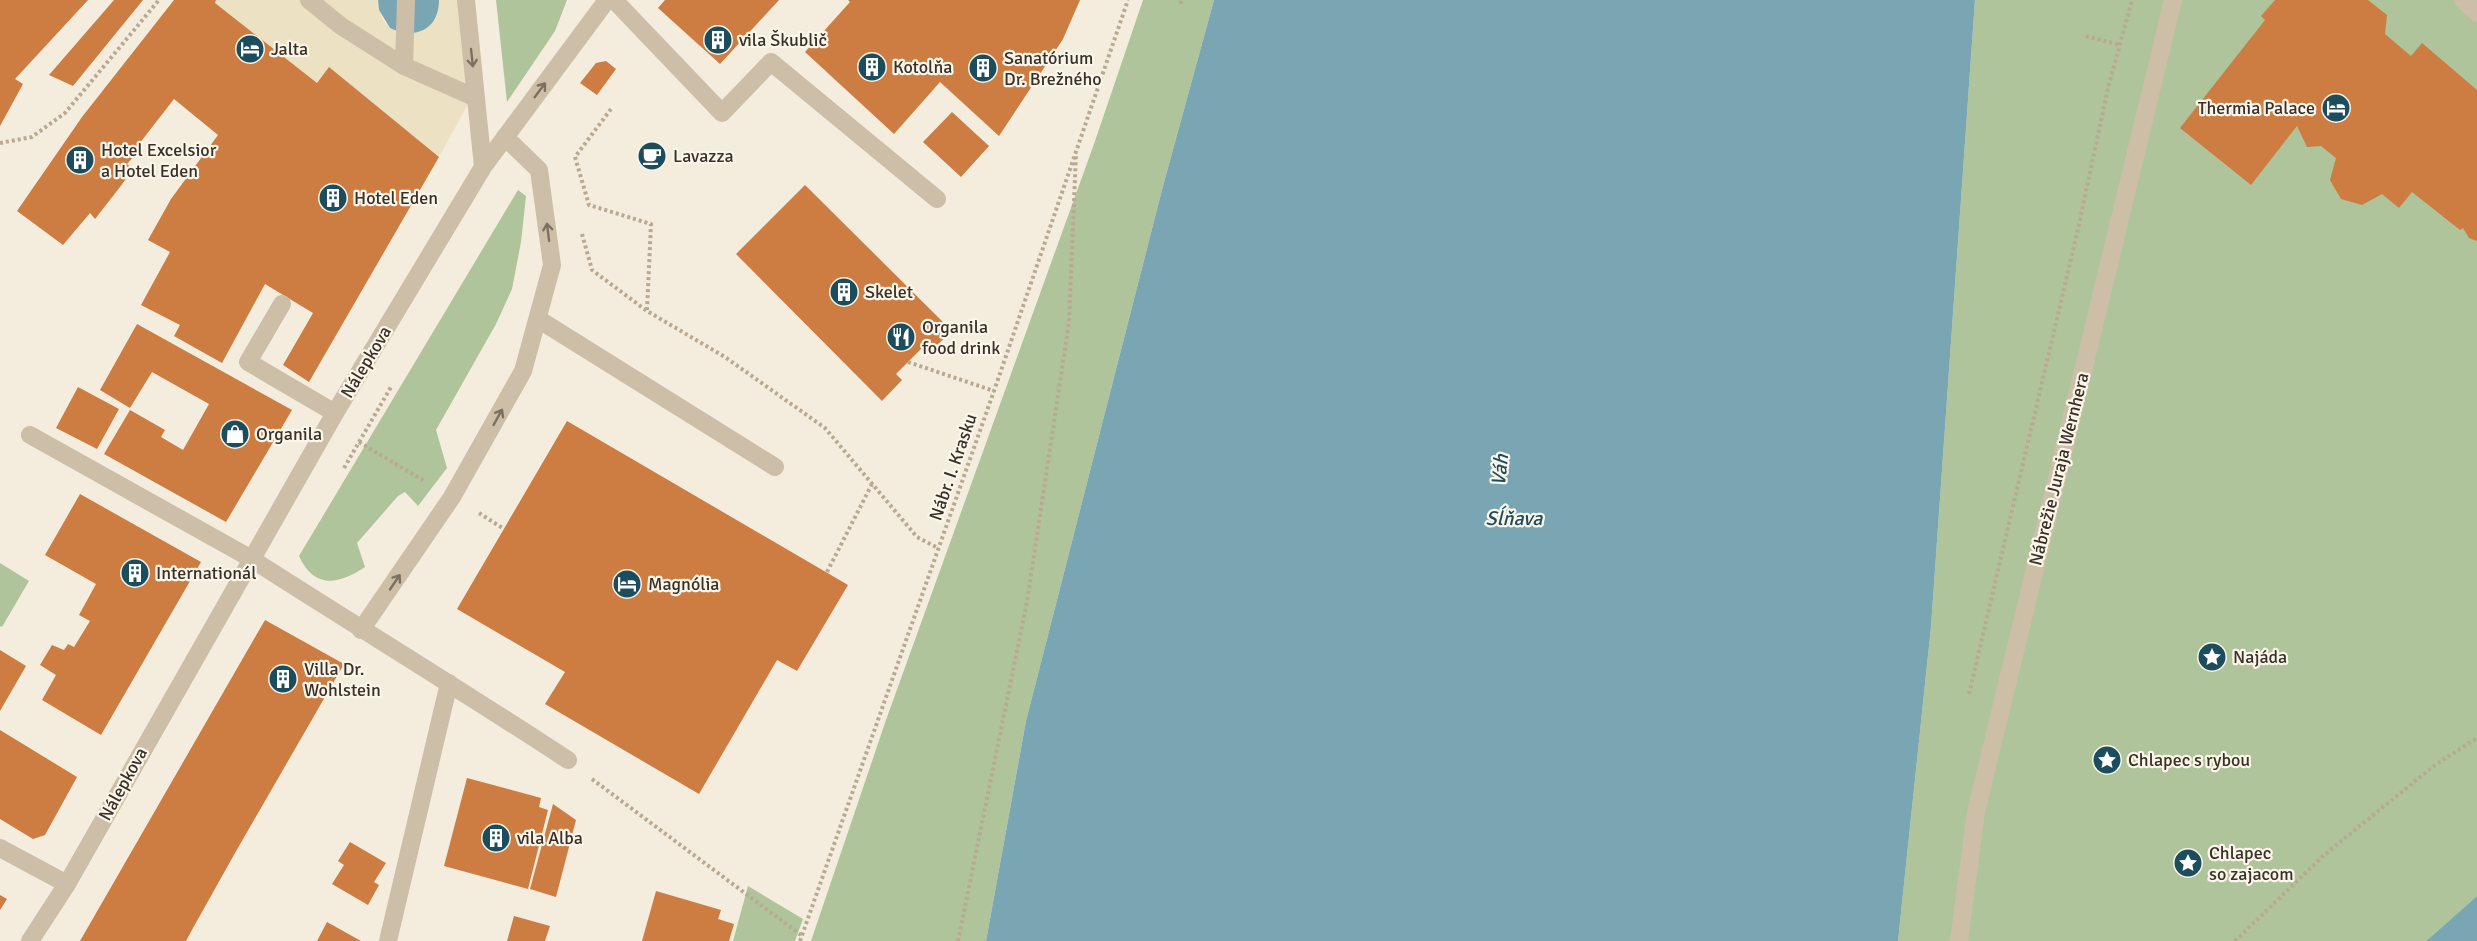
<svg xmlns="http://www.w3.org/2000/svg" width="2477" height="941" font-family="Signika,sans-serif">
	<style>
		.green { fill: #afc49b }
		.plaza { fill: #ede1c3 }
		.water { fill: #7aa6b3 }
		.building { fill: #cd7c42 }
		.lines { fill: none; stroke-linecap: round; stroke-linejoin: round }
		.path { stroke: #b9a992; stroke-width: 4; stroke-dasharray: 3 3; stroke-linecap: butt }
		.lane { stroke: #cdbfa7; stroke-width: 18 }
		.street { stroke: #cdbfa7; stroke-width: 18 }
		.oneway { stroke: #7c7061 }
		.labels { text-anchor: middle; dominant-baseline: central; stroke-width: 4.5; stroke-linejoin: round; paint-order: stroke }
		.poi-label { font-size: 18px; fill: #393028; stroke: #fbf6e9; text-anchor: start }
		.street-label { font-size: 18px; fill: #393028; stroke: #fbf6e9 }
		.water-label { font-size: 20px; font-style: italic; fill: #1b4d5d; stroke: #fbf6e9 }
	</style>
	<rect width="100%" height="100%" fill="#f4eddd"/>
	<path class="green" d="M 496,0 L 567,0 L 555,31 L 507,102 Z
		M 1143,0 L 1214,0 L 1163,186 L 1026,721 L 986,941 L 811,941 L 886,720 L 1094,144 Z
		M 1975,0 L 2477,0 L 2477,896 L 2426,941 L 1898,941 L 1931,627 Z
		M 518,190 L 526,196 L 521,242 L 512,289 L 496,324 L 436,430 L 447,468 L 418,506 L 405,492 L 398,496 L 357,543 L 365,567 C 338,585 314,589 299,556 Z
		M 0,563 L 29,581 L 2,627 L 0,626 Z
		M 748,886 L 803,919 L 795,941 L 733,941 Z"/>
	<path class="plaza" d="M 216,0 L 378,0 L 379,10 L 383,20 L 390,28 L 400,33 L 420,32 L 429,26 L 436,18 L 439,0 L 466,0 L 472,97 L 439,157 L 329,68 L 317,83 L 215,3 Z"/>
	<path class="water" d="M 378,0 L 439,0 C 439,30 415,40 390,28 L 379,10 Z
		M 1214,0 L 1975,0 L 1931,627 L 1898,941 L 986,941 L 1026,721 L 1163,186 Z
		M 2477,896 L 2477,941 L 2426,941 Z"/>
	<path class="building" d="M 0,0 L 88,0 L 15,79 L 23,84 L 0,126 Z
		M 114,0 L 143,0 L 73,86 L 49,75 Z
		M 174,0 L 216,0 L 215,3 L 317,83 L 329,67 L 439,157 L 309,382 L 283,365 L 313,313 L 265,284 L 222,363 L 174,336 L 180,325 L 141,305 L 170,252 L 148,240 L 171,199 L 218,135 L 174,99 L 132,153 L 134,156 L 127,164 L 133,169 L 120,187 L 95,219 L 90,213 L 63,245 L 17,211 L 82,117 Z
		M 665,0 L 779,0 L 720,64 L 658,8 Z
		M 848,0 L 1080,0 L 1063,39 L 999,136 L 940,82 L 894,134 L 805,52 L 850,2 Z
		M 2275,0 L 2368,0 L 2387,15 L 2385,34 L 2411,56 L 2422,43 L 2477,90 L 2477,241 L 2469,238 L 2463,228 L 2460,230 L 2412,192 L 2399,208 L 2382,194 L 2362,205 L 2341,199 L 2330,180 L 2336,158 L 2321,146 L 2307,147 L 2297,126 L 2251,185 L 2180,128 L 2265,20 L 2261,16 Z
		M 606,61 L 616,69 L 597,95 L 580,83 L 596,63 Z
		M 952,112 L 989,146 L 961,177 L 923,142 Z
		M 805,185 L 952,331 L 932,350 L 926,344 L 896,374 L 902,380 L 882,401 L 736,254 Z
		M 137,324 L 292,410 L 226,522 L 104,454 L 130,410 L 165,430 L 161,437 L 183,450 L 209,404 L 152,372 L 130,408 L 100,390 Z
		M 78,387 L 119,409 L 97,449 L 56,428 Z
		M 567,421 L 848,585 L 797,671 L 777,660 L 699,794 L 545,704 L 565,672 L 457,609 Z
		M 80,494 L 201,562 L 101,735 L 42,700 L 56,675 L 40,665 L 52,645 L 64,650 L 68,644 L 74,647 L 90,621 L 79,615 L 96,584 L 45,555 Z
		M 265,620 L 344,664 L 235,853 L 193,928 L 186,941 L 80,941 Z
		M 0,650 L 26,666 L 0,711 Z
		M 0,730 L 77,777 L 45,835 L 33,839 L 0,819 Z
		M 467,778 L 541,798 L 539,807 L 548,810 L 528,889 L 444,866 Z
		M 553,804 L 576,820 L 556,897 L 530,889 Z
		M 350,842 L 386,863 L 374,882 L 379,885 L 368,905 L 332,884 L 344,865 L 338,861 Z
		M 656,891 L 721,910 L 718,919 L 734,924 L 729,941 L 642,941 Z
		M 0,895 L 7,899 L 0,910 Z
		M 514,916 L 550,926 L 545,941 L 507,941 Z
		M 327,922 L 361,941 L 317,941 Z"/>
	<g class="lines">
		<path class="path" d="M 1181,4 L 1181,0
			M 2086,36 L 2120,45
			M 611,109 L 575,157 L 589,205 L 651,224 L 647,310
			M 0,143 L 32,137 L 65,113 L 159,0
			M 582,234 L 592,270 L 647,311 L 725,357 L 825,428 L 917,537 L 938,548
			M 908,362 L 994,391
			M 359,442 L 426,482
			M 344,468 L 391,387
			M 479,513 L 504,529
			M 827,572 L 872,484
			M 1969,694 L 2078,229 L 2108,88 L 2132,0
			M 592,779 L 801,935
			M 800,941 L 994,391 L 1128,0
			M 958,941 L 1027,602 L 1069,322 L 1076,154
			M 2235,941 L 2324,855 L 2435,765 L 2477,738"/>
		<path class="lane" d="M 614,0 L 722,113 L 771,62 L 937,199
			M 2463,0 L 2477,13
			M 282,304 L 248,362 L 335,413
			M 538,319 L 775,467
			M 30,435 L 250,558
			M 361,630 L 452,497 L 523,371 L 552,265 L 539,170 L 505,137
			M 0,848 L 67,884
			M 1959,941 L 1976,812 L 2173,0"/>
		<path class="street" d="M 309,0 L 341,26 L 404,66 L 476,98
			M 466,0 L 483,167
			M 404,66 L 406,0
			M 250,558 C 356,626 463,691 568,760
			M 30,941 L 67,884 L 335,413 L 483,167 L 607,0
			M 388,941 L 449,683"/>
	</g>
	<defs><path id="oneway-shaft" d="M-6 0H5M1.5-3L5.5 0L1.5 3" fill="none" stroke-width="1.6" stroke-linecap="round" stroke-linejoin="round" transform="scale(1.5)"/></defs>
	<g class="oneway">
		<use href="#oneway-shaft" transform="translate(472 58) rotate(84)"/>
		<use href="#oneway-shaft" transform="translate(540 90) rotate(-53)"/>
		<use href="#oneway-shaft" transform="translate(548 232) rotate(-97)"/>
		<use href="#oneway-shaft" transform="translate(498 417) rotate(-61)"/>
		<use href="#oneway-shaft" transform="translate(395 582) rotate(-56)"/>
	</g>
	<defs>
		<g id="building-disc" transform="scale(1.5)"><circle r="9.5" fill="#1b4d5d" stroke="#fbf6e9"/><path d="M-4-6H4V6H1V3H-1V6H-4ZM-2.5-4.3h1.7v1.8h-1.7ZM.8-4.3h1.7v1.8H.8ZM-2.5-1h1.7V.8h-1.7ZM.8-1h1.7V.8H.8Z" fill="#fff"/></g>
		<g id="hotel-disc" transform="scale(1.5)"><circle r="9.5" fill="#1b4d5d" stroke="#fbf6e9"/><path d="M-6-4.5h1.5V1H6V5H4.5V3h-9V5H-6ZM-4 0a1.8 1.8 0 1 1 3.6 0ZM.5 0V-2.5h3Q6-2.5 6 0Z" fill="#fff"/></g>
		<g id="cafe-disc" transform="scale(1.5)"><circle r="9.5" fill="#1b4d5d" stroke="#fbf6e9"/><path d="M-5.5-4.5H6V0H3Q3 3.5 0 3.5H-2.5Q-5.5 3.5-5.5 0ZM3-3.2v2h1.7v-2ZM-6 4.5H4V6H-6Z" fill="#fff"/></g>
		<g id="restaurant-disc" transform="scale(1.5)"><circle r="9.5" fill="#1b4d5d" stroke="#fbf6e9"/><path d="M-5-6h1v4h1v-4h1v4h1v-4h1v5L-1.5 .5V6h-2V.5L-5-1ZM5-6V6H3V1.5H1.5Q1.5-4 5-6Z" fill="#fff"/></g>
		<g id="shop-disc" transform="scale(1.5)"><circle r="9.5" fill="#1b4d5d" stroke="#fbf6e9"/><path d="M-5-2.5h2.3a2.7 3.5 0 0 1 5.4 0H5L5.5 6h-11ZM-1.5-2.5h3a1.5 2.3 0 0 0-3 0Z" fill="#fff"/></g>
		<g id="sight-disc" transform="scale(1.5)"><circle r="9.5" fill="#1b4d5d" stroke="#fbf6e9"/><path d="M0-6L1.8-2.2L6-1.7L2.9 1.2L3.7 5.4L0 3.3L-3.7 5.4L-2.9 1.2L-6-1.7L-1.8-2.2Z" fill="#fff"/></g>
	</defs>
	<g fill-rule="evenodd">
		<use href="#building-disc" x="718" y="40"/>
		<use href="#hotel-disc" x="250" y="49"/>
		<use href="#building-disc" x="872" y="67"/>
		<use href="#building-disc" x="983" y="68"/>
		<use href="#hotel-disc" x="2336" y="108"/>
		<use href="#cafe-disc" x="652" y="156"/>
		<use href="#building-disc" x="80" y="160"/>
		<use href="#building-disc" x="333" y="198"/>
		<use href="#building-disc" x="844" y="292"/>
		<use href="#restaurant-disc" x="901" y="337"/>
		<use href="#shop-disc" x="235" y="434"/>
		<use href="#building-disc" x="135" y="573"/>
		<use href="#hotel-disc" x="627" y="584"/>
		<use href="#sight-disc" x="2212" y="657"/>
		<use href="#building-disc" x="283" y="679"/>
		<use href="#sight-disc" x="2107" y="760"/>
		<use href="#building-disc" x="496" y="838"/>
		<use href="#sight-disc" x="2188" y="863"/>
	</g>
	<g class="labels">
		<g class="poi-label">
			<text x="739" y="40">vila Škublič</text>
			<text x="271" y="49">Jalta</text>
			<text x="1004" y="58">Sanatórium<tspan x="1004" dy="21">Dr. Brežného</tspan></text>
			<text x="893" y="67">Kotolňa</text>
			<text x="2315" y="108" text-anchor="end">Thermia Palace</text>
			<text x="101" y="150">Hotel Excelsior<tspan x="101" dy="21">a Hotel Eden</tspan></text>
			<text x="673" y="156">Lavazza</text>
			<text x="354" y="198">Hotel Eden</text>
			<text x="865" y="292">Skelet</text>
			<text x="922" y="327">Organila<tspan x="922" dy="21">food drink</tspan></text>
			<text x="256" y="434">Organila</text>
			<text x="156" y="573">Internationál</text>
			<text x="648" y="584">Magnólia</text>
			<text x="2233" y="657">Najáda</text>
			<text x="304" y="669">Villa Dr.<tspan x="304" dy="21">Wohlstein</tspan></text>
			<text x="2128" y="760">Chlapec s rybou</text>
			<text x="517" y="838">vila Alba</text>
			<text x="2209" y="853">Chlapec<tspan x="2209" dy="21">so zajacom</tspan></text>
		</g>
		<g class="street-label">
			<text transform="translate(366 362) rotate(-59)">Nálepkova</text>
			<text transform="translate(953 467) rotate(-71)">Nábr. I. Krasku</text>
			<text transform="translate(2059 469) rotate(-76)">Nábrežie Juraja Wernhera</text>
			<text transform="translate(123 784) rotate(-61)">Nálepkova</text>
		</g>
		<g class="water-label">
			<text transform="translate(1500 470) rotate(-84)">Váh</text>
			<text x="1514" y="518">Sĺňava</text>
		</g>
	</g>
</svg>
